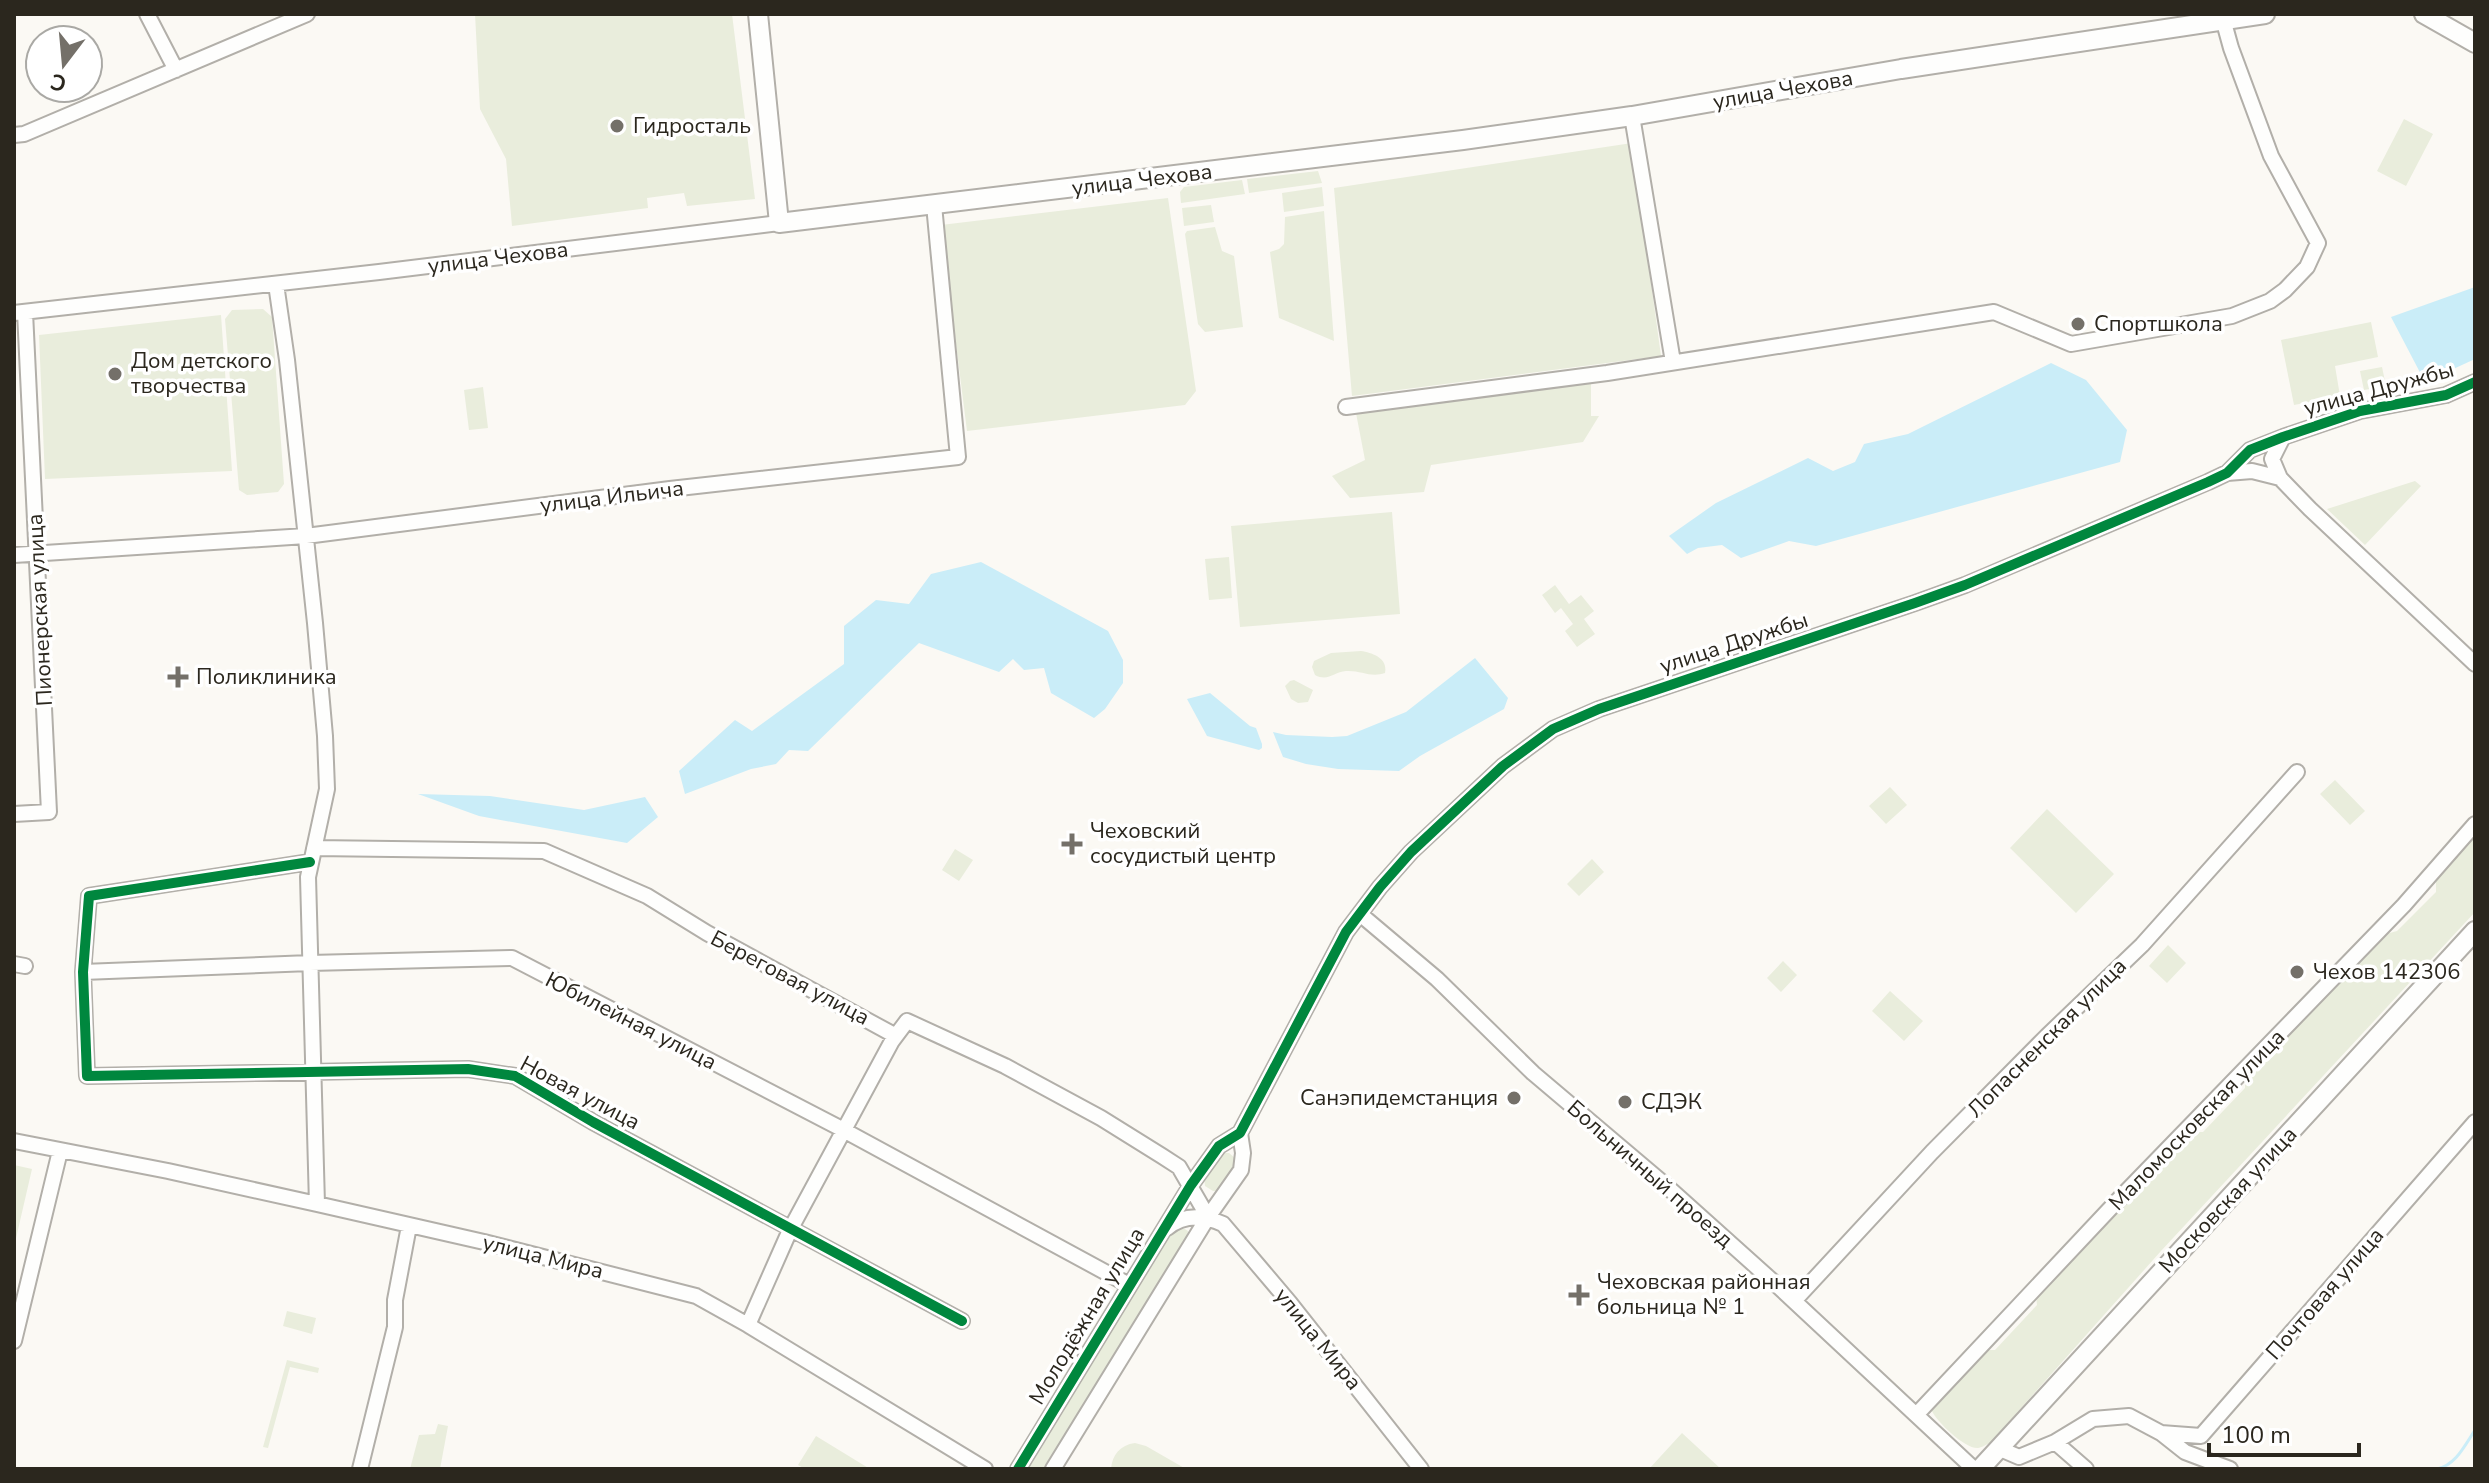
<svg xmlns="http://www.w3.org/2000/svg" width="2489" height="1483" font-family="'Nunito Sans',sans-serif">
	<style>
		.green { fill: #e9eddc }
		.water { fill: #caedf8 }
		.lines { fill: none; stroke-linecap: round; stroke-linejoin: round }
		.stream { stroke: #caedf8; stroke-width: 3 }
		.minor-casing { stroke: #b2afa9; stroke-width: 18 }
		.major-casing { stroke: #b2afa9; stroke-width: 22 }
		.minor { stroke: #fefefd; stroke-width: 14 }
		.major { stroke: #fefefd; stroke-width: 18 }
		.cycleway-casing { stroke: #fff; stroke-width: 15 }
		.cycleway { stroke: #00873e; stroke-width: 10 }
		.poi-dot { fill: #747069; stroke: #fff; stroke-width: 3 }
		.labels { text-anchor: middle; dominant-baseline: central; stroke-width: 7; stroke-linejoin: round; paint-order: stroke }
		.street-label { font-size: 22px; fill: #2b271e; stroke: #fff }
		.poi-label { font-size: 22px; fill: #2b271e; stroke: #fff; text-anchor: start }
	</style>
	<rect width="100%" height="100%" fill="#fbf9f4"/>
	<path class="green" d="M 475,14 L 732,14 L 755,199 L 687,206 L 684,193 L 647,198 L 648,208 L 512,226 L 506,159 L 480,109 Z
		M 2404,119 L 2433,134 L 2406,186 L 2377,171 Z
		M 1632,143 L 1661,356 L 1352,396 L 1334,188 Z
		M 1318,171 L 1322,183 L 1249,193 L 1247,179 Z
		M 1242,180 L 1245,194 L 1181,203 L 1180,192 L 1184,187 Z
		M 1322,187 L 1324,206 L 1284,212 L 1282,193 Z
		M 1168,198 L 1196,391 L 1185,405 L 967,431 L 941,225 Z
		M 1211,205 L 1214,222 L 1184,226 L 1182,208 Z
		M 1324,211 L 1334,341 L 1279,318 L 1270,252 L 1279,249 L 1284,244 L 1285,217 Z
		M 1215,227 L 1222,251 L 1234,256 L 1243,327 L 1205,332 L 1198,324 L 1185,234 L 1187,231 Z
		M 263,309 L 272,317 L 284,484 L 278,492 L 247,495 L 239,490 L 225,319 L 232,310 Z
		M 221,315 L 232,471 L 45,479 L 39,335 Z
		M 2371,322 L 2378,357 L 2335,366 L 2340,396 L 2294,405 L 2281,340 Z
		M 2382,367 L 2386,386 L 2364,390 L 2360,371 Z
		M 1591,383 L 1591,416 L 1599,416 L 1583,442 L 1431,465 L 1424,492 L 1350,498 L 1332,476 L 1365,460 L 1356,413 Z
		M 483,387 L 488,428 L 469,430 L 464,390 Z
		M 2415,481 L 2421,486 L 2365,545 L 2327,509 Z
		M 1392,512 L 1400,614 L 1240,627 L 1231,526 Z
		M 1229,557 L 1232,598 L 1209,600 L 1205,559 Z
		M 1555,585 L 1569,604 L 1581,595 L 1594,611 L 1584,619 L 1595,634 L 1577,647 L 1565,631 L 1573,624 L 1561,608 L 1555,613 L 1542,595 Z
		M 1361,651 C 1373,653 1388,658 1385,673 C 1370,678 1361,670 1346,671 C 1334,672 1328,682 1315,675 L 1312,667 L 1314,661 L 1331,653 Z
		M 1294,680 L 1313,690 L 1308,702 L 1298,703 L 1291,699 L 1285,686 L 1290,681 Z
		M 2335,780 L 2365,811 L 2350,825 L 2320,794 Z
		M 1890,787 L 1907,805 L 1886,824 L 1869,806 Z
		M 2047,809 L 2114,874 L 2076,913 L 2010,848 Z
		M 2475,834 L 2475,912 L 2161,1251 L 1990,1443 C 1987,1444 1981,1448 1978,1448 C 1965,1449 1937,1422 1932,1411 L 1934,1404 L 1985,1350 L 1995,1350 L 2037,1305 L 2036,1296 L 2194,1132 L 2203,1132 L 2245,1088 L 2245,1078 L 2386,934 L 2397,931 L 2436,892 L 2436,880 Z
		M 955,849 L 973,860 L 959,881 L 942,870 Z
		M 1592,859 L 1604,872 L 1579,896 L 1567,884 Z
		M 2168,945 L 2186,963 L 2167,983 L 2149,966 Z
		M 1783,961 L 1797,975 L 1781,992 L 1767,978 Z
		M 1890,991 L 1923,1021 L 1904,1041 L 1872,1011 Z
		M 1223,1153 L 1229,1153 L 1235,1158 L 1235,1167 L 1218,1191 L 1213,1191 L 1205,1186 L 1204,1177 L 1219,1155 Z
		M 14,1165 L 32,1169 L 14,1247 Z
		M 1180,1226 L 1188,1231 L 1187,1238 L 1045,1469 L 1023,1469 L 1174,1229 Z
		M 287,1311 L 316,1318 L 312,1334 L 283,1326 Z
		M 287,1360 L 319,1368 L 318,1373 L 290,1367 L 268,1448 L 263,1447 Z
		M 438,1424 L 448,1426 L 440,1469 L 410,1469 L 419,1435 L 435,1434 Z
		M 1682,1433 L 1721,1469 L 1649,1469 Z
		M 816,1436 L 870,1469 L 805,1469 L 798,1465 Z
		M 1135,1443 L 1146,1446 L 1186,1469 L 1111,1469 C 1112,1455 1120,1445 1135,1443 Z"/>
	<path class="water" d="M 2475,287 L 2475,359 L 2425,382 L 2391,317 Z
		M 2051,363 L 2086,380 L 2127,430 L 2120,462 L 1816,546 L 1789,541 L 1741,558 L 1722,545 L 1698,548 L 1687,554 L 1669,536 L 1716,503 L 1808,458 L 1833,471 L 1855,462 L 1864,444 L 1908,434 Z
		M 981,562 L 1108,631 L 1123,660 L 1123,683 L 1105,709 L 1094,718 L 1051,693 L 1044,668 L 1024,670 L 1013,659 L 999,672 L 919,643 L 808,751 L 789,750 L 776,764 L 751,769 L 685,794 L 679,771 L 735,720 L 752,731 L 844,664 L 844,626 L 876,600 L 909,604 L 931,574 Z
		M 1475,658 L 1508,698 L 1504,709 L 1420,756 L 1399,771 L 1338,769 L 1306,764 L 1283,757 L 1273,732 L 1286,735 L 1332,737 L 1347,736 L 1406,712 Z
		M 1210,693 L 1250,726 L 1256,728 L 1262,744 L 1262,748 L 1259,750 L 1207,736 L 1187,699 Z
		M 418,794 L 490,796 L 584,810 L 645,797 L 658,817 L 627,843 L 479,816 Z"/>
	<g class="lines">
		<path class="stream" d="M 2437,1469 C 2456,1465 2465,1445 2475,1430"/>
		<g class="minor-casing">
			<path id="minor" d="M 147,14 L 176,70
				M 1632,116 L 1673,362
				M 14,135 L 24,134 L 307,14
				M 276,284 L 287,360 L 315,623 L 325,736 L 327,789 L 308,877 L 317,1204
				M 14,313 L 379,272 L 779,223
				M 1346,407 L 1607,373 L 1994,312 L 2071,344 L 2232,316 L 2270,301 L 2285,290 L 2307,267 L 2318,243 L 2271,156 L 2231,48 L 2223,19
				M 2283,437 L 2272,459 L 2280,478 L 2310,509 L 2475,664
				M 2227,473 L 2252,471 L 2280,478
				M 14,555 L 306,536 L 670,489 L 958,457 L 934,205
				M 14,814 L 49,812 L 25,312
				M 314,848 L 544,851 L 647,896 L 707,933 L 896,1036
				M 310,862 L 89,896 L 83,972 L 87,1076 L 468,1069 L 515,1076 L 593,1122 L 962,1321
				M 1360,914 L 1437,979 L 1533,1073 L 1663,1183 L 1779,1287 L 1974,1469
				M 14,964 L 25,966
				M 83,972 L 310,963 L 512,958 L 836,1126 L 1129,1285
				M 14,1141 L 168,1171 L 317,1204 L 484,1242 L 696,1296 L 748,1325 L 985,1469
				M 1167,1228 C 1184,1214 1203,1215 1223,1224 L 1290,1303 L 1421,1469
				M 1794,1301 L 1932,1152 L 2047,1036 L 2142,945 L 2297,772
				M 748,1325 L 790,1230 L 892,1041 L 907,1021 L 1005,1066 L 1101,1118 L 1162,1156 L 1179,1167 L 1208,1217
				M 14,1341 L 60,1151
				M 1917,1414 L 2121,1197 L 2404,905 L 2475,824
				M 2161,1433 L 2185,1452 L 2230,1469
				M 2055,1442 L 2086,1469
				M 1998,1448 L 2019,1457 L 2055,1442 L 2093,1419 L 2129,1416 L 2161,1433 L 2201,1436 L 2475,1122
				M 360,1469 L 395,1327 L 395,1300 L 409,1226
				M 1018,1469 L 1191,1185 L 1219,1146 L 1240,1133 L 1346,932 L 1380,887 L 1411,852 L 1503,766 L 1553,729 L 1599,709 L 1915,603 L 1965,585 L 2208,482 L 2227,473 L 2250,450 L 2283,437 L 2360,411 L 2446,395 L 2475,382
				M 1053,1469 L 1208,1217 L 1241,1170 L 1243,1153 L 1240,1133"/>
		</g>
		<g class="major-casing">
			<path id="major" d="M 758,14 L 779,223 L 1463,140 L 1632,116 L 1901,69 L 2265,14
				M 2424,14 L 2475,43
				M 1980,1469 L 2475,931"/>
		</g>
		<use href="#minor" class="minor"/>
		<use href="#major" class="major"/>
		<g class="cycleway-casing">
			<path id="cycleway" d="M 310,862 L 89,896 L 83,972 L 87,1076 L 468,1069 L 515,1076 L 593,1122 L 962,1321
				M 1018,1469 L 1191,1185 L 1219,1146 L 1240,1133 L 1346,932 L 1380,887 L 1411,852 L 1503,766 L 1553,729 L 1599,709 L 1915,603 L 1965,585 L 2208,482 L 2227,473 L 2250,450 L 2283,437 L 2360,411 L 2446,395 L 2475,382"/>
		</g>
		<use href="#cycleway" class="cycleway"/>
	</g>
	<g class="poi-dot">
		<circle cx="617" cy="126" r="8"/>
		<circle cx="2078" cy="324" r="8"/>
		<circle cx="115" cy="374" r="8"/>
		<path d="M174 665h8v8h8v8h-8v8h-8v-8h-8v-8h8z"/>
		<path d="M1068 832h8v8h8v8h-8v8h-8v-8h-8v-8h8z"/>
		<circle cx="2297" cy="972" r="8"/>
		<circle cx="1514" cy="1098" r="8"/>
		<circle cx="1625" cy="1102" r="8"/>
		<path d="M1575 1283h8v8h8v8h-8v8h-8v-8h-8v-8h8z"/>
	</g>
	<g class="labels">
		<g class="street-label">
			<text transform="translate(1783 90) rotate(-10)">улица Чехова</text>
			<text transform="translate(1142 180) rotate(-7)">улица Чехова</text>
			<text transform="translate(498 258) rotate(-7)">улица Чехова</text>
			<text transform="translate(2379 389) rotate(-15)">улица Дружбы</text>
			<text transform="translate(612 497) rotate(-7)">улица Ильича</text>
			<text transform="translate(40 610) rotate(-93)">Пионерская улица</text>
			<text transform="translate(1734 643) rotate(-18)">улица Дружбы</text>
			<text transform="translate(790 978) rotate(28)">Береговая улица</text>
			<text transform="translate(631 1021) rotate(27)">Юбилейная улица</text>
			<text transform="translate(2047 1038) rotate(-45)">Лопасненская улица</text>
			<text transform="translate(580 1093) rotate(28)">Новая улица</text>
			<text transform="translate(2197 1120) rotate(-46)">Маломосковская улица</text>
			<text transform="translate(1650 1174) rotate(41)">Больничный проезд</text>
			<text transform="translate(2228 1200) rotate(-47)">Московская улица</text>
			<text transform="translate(543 1257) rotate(14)">улица Мира</text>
			<text transform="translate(2325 1294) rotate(-49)">Почтовая улица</text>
			<text transform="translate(1087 1316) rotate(-59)">Молодёжная улица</text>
			<text transform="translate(1318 1339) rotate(51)">улица Мира</text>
		</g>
		<g class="poi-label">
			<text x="633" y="126">Гидросталь</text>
			<text x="2094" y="324">Спортшкола</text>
			<text x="131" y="361">Дом детского<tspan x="131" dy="25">творчества</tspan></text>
			<text x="196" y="677">Поликлиника</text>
			<text x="1090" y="831">Чеховский<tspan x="1090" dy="25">сосудистый центр</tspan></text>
			<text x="2313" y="972">Чехов 142306</text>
			<text x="1498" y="1098" text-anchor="end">Санэпидемстанция</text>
			<text x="1641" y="1102">СДЭК</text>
			<text x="1597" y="1282">Чеховская районная<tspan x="1597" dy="25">больница № 1</tspan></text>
		</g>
	</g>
	<rect width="2489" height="1483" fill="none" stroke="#2b271e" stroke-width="32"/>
	<g transform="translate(64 64) rotate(196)"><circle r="38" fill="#ffffff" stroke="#aaa9a5" stroke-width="2"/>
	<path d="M0-6L14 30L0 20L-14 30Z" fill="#747069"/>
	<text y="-12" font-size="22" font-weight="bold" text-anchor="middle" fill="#2b271e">С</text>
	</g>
	<path d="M2209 1443v12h150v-12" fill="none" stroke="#2b271e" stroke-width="4"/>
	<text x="2221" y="1443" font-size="24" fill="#2b271e" stroke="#ffffff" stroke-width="6" paint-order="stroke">100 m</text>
</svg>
